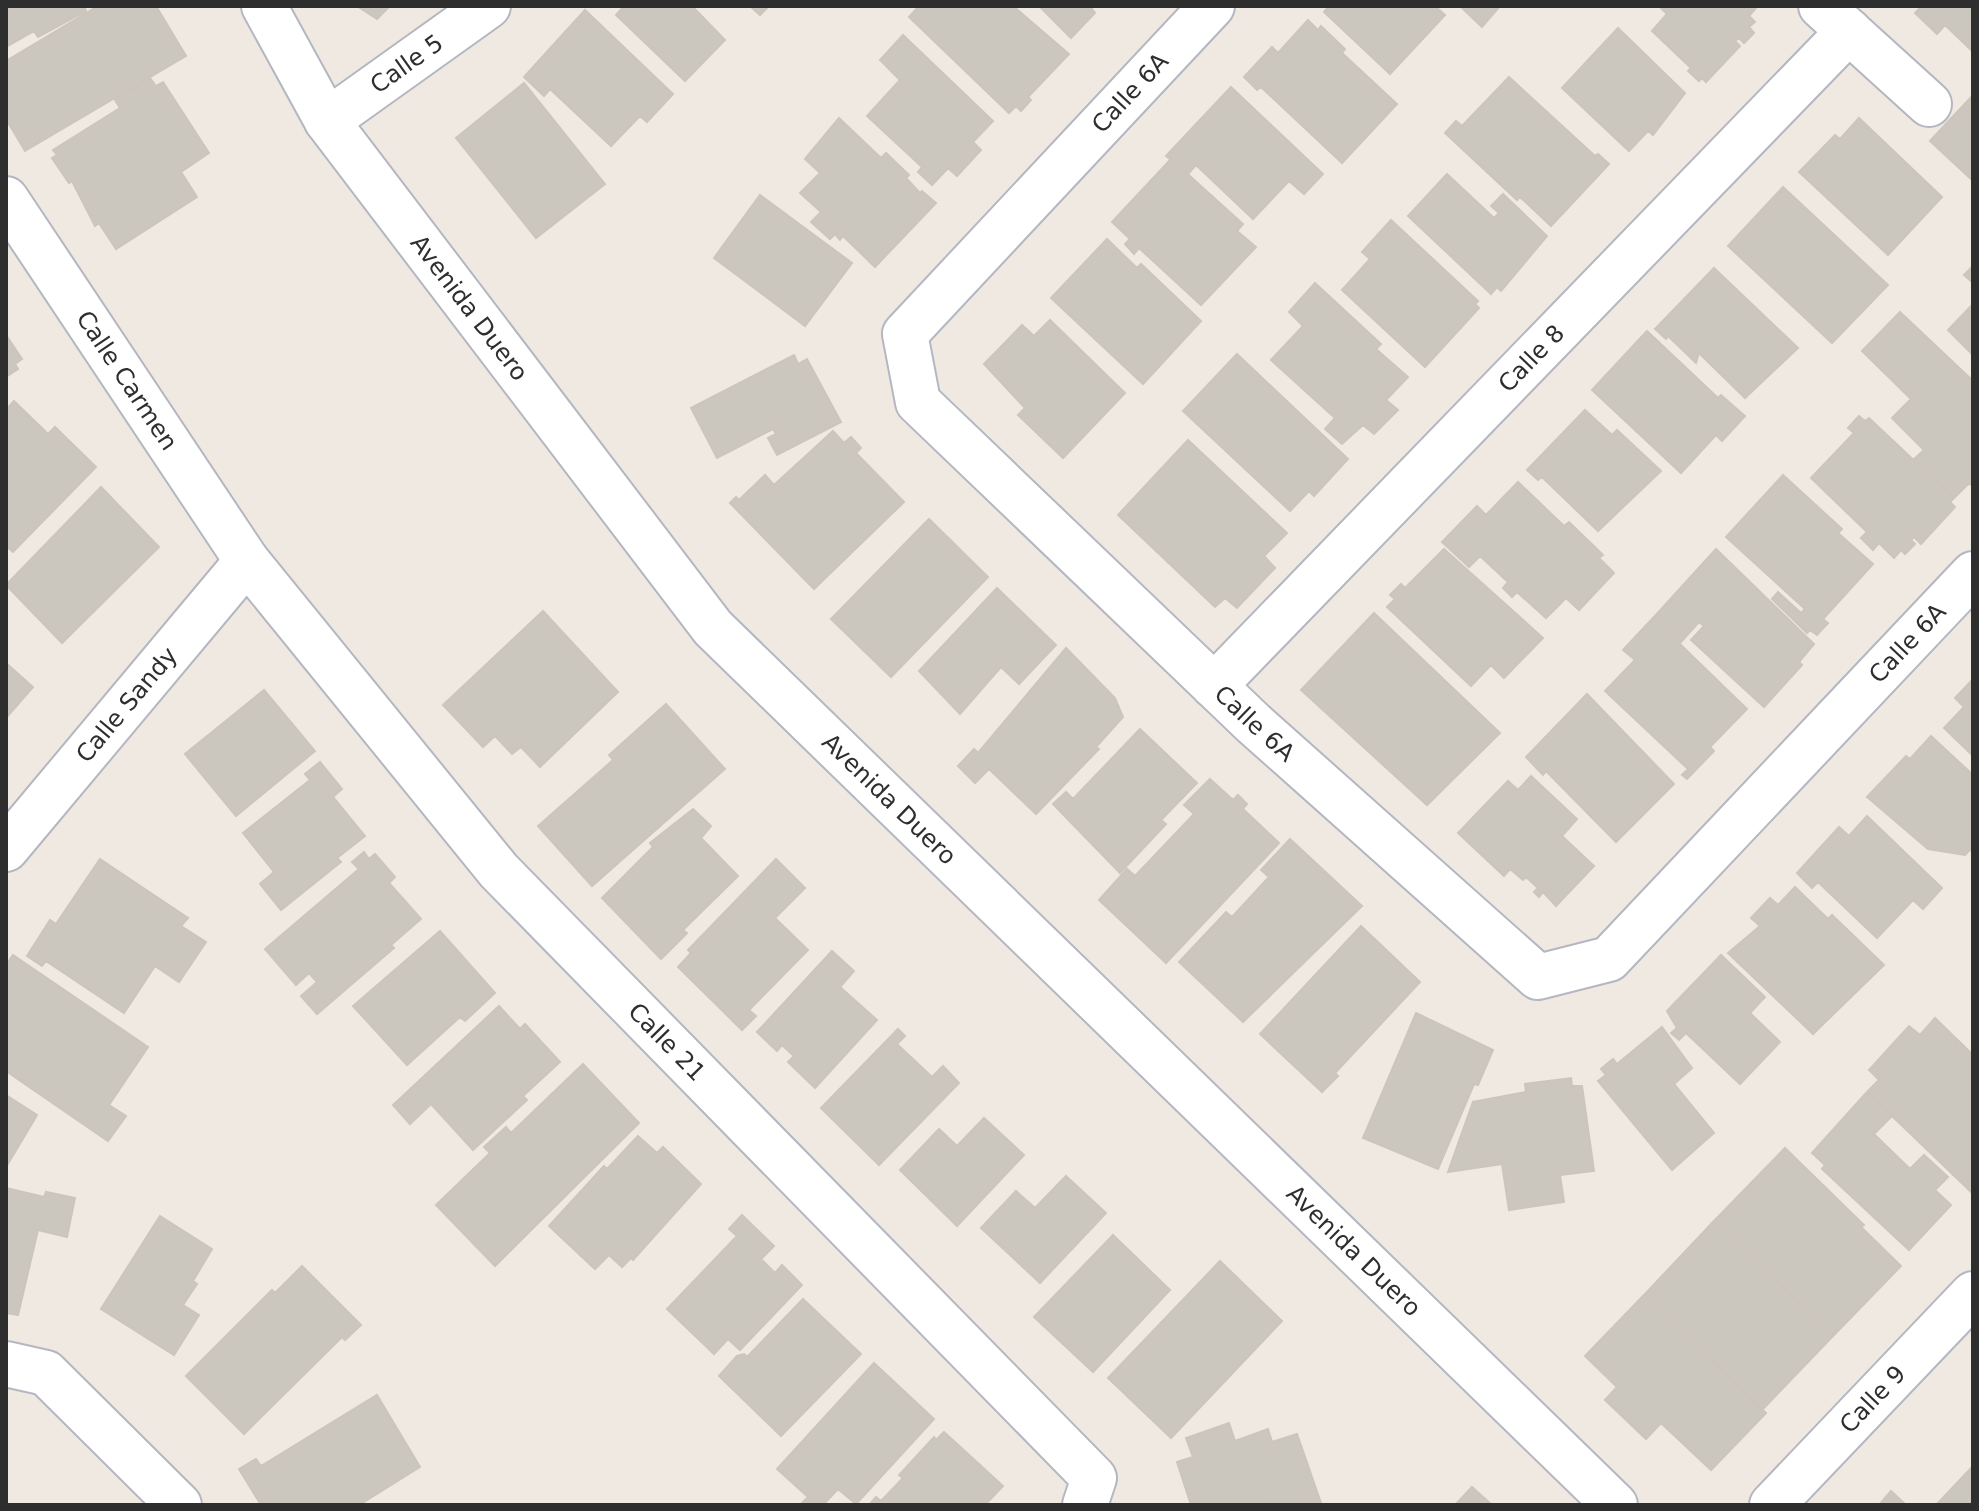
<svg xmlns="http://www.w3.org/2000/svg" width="1979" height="1511" font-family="'DejaVu Sans',sans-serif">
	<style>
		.building { fill: #cbc7bf; stroke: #cbc5ba; stroke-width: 2 }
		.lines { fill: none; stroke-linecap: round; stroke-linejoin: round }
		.minor-casing { stroke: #b4b7c1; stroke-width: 48 }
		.minor { stroke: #fff; stroke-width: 44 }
		.labels { text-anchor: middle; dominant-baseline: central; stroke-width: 6; stroke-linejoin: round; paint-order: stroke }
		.street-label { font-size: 24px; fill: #2e2e2e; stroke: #fff }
	</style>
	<rect width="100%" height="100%" fill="#efe9e1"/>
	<path class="building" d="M 6,6 L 84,6 L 86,11 L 38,37 L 34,31 L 6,47 Z
		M 98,6 L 156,6 L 186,56 L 25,151 L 6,119 L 6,61 Z
		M 357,6 L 390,6 L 377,19 Z
		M 624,6 L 692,6 L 725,40 L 685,81 L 616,15 Z
		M 750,6 L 769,6 L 760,15 Z
		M 919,6 L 1013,6 L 1069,54 L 1028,97 L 1031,100 L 1021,111 L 1016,106 L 1009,113 L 909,17 Z
		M 1039,6 L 1090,6 L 1095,13 L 1071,38 Z
		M 1329,6 L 1435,6 L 1445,15 L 1390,74 L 1324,12 Z
		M 1460,6 L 1500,6 L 1482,27 Z
		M 1659,6 L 1754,6 L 1756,8 L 1749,16 L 1755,22 L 1749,27 L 1754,33 L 1744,43 L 1739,38 L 1735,41 L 1740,46 L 1706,82 L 1702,78 L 1699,81 L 1688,71 L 1691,68 L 1652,31 L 1667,14 Z
		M 1922,6 L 1973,6 L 1973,52 L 1945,25 L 1937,34 L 1915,13 Z
		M 585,10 L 673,94 L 647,122 L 640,116 L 611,146 L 550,89 L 544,96 L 524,77 Z
		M 1308,20 L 1318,30 L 1321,26 L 1345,49 L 1342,53 L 1397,104 L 1342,163 L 1261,87 L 1257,90 L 1244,77 L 1272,47 L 1278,53 Z
		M 1618,28 L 1685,93 L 1653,135 L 1648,131 L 1629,151 L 1562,88 Z
		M 903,35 L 993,121 L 973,142 L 981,150 L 957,176 L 948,168 L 932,185 L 918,172 L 922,167 L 867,116 L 900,80 L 880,60 Z
		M 1509,77 L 1595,156 L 1598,154 L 1609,164 L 1551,226 L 1520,197 L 1517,200 L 1445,133 L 1456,121 L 1462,126 Z
		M 150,78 L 156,86 L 163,82 L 209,153 L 181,172 L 197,197 L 116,249 L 99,223 L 95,226 L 72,181 L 69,183 L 52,158 L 57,155 L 53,150 L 120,108 L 115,100 Z
		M 524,83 L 605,184 L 536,238 L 456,138 Z
		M 1231,87 L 1323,174 L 1304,194 L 1289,181 L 1253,219 L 1196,165 L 1188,174 L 1166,156 Z
		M 1973,95 L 1973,181 L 1930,141 Z
		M 839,118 L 881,158 L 886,153 L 909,175 L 906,178 L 920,193 L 922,191 L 936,203 L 875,267 L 843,236 L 840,240 L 835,234 L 830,239 L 811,222 L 821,212 L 800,193 L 820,173 L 805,159 Z
		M 1859,118 L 1942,197 L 1888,255 L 1799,172 L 1835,135 L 1840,139 Z
		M 1171,159 L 1243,224 L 1237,231 L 1256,247 L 1201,305 L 1139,248 L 1134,254 L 1125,244 L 1130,239 L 1112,222 Z
		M 1447,174 L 1494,218 L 1499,213 L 1491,206 L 1503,194 L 1547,236 L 1501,291 L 1497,287 L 1491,294 L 1408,216 Z
		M 1783,187 L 1888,285 L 1832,343 L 1728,246 Z
		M 760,195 L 852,263 L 805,326 L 714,258 Z
		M 1391,220 L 1478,301 L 1475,304 L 1479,308 L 1425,367 L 1342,290 L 1370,259 L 1362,252 Z
		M 1107,239 L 1137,268 L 1141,264 L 1201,321 L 1143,384 L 1051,298 Z
		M 1973,266 L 1973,283 L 1964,275 Z
		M 1714,268 L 1798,348 L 1745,398 L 1699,353 L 1696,363 L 1668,336 L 1666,339 L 1655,329 Z
		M 1315,283 L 1381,344 L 1376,349 L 1408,377 L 1386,400 L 1398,410 L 1374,434 L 1363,425 L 1342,444 L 1325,429 L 1335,418 L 1271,360 L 1303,326 L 1289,312 Z
		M 1973,304 L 1973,355 L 1948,330 Z
		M 1900,312 L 1973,381 L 1973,485 L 1968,484 L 1954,498 L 1913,460 L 1924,450 L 1892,418 L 1911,399 L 1862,351 Z
		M 1050,320 L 1125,393 L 1063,458 L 1018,415 L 1025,408 L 984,364 L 1022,325 L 1034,336 Z
		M 1647,331 L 1718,398 L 1721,395 L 1745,416 L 1722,441 L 1716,435 L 1681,473 L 1592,390 Z
		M 6,335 L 22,359 L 15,364 L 18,369 L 6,377 Z
		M 1237,354 L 1348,459 L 1314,496 L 1309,491 L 1290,511 L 1183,411 Z
		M 794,355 L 798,364 L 807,359 L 841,422 L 777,455 L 768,438 L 776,434 L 773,429 L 717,458 L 691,408 Z
		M 14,401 L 48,434 L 55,427 L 96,467 L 13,552 L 6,546 L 6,410 Z
		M 1585,410 L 1612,435 L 1617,430 L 1661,471 L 1598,531 L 1542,477 L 1538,480 L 1527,470 Z
		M 1859,416 L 1865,421 L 1869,418 L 1954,498 L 1950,502 L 1955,507 L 1921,544 L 1914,537 L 1911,540 L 1915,544 L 1905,554 L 1901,550 L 1894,558 L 1879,543 L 1873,550 L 1861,538 L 1867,532 L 1811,478 L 1854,433 L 1848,428 Z
		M 833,431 L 844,443 L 851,437 L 861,448 L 856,453 L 904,502 L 814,589 L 730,503 L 736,497 L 739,500 L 765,475 L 774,485 Z
		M 1188,440 L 1287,533 L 1264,556 L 1275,568 L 1237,608 L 1225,598 L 1215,607 L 1118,515 Z
		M 1783,475 L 1842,529 L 1838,533 L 1873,564 L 1823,619 L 1828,623 L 1817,635 L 1810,630 L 1807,633 L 1772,599 L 1778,592 L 1801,613 L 1805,609 L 1726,537 Z
		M 1518,482 L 1564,526 L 1569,522 L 1603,555 L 1599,558 L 1614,573 L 1579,610 L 1566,598 L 1546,618 L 1517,592 L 1512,597 L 1503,588 L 1508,582 L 1480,556 L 1469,567 L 1442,542 L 1477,506 L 1486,515 Z
		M 101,487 L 159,547 L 62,643 L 6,585 Z
		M 929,519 L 988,577 L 891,677 L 831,619 Z
		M 1444,549 L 1543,638 L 1504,678 L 1491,665 L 1471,686 L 1387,607 L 1395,599 L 1390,595 L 1401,584 L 1405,588 Z
		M 1716,549 L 1814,644 L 1799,662 L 1802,665 L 1764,707 L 1691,640 L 1704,626 L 1699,622 L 1681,642 L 1654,617 Z
		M 997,588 L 1056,645 L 1019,684 L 1001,667 L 960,714 L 919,671 Z
		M 543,611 L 618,692 L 540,767 L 521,747 L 512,754 L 495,736 L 483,747 L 443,705 Z
		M 1374,613 L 1500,733 L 1427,805 L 1301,690 Z
		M 1653,618 L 1747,709 L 1710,747 L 1714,751 L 1687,779 L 1682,775 L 1688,769 L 1605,691 L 1635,660 L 1623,650 Z
		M 1066,648 L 1115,698 L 1123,717 L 1096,747 L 1099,749 L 1036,814 L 989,769 L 975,783 L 958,766 L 974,749 L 978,753 Z
		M 6,663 L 33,687 L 6,718 Z
		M 1973,679 L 1973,756 L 1944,728 L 1964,707 L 1955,698 Z
		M 264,690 L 315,751 L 236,816 L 185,754 Z
		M 1587,694 L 1674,784 L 1616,842 L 1546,771 L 1543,775 L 1526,757 Z
		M 666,704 L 725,769 L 592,886 L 538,826 L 613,760 L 609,755 Z
		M 1140,729 L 1197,783 L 1161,820 L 1166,824 L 1120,873 L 1053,804 L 1066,792 L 1073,799 Z
		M 1931,736 L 1973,775 L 1973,847 L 1965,855 L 1928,849 L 1867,797 L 1906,756 L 1910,759 Z
		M 320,762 L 342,789 L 333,797 L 365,836 L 337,858 L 341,862 L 281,910 L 260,884 L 274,872 L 243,833 L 310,780 L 305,774 Z
		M 1531,776 L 1577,819 L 1562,836 L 1594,866 L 1556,906 L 1543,892 L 1539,897 L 1534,892 L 1538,888 L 1526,877 L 1523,880 L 1510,869 L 1504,876 L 1458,833 L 1508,781 L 1518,790 Z
		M 1210,779 L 1233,800 L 1238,795 L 1247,804 L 1243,809 L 1279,843 L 1166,963 L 1099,900 L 1127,869 L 1135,876 L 1194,814 L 1184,805 Z
		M 693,809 L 711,826 L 701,838 L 738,876 L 683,930 L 687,933 L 661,959 L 602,898 L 653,847 L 650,843 Z
		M 1867,816 L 1942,888 L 1923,909 L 1913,900 L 1877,938 L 1818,882 L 1812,888 L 1797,873 L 1839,827 L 1849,836 Z
		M 1290,839 L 1362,906 L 1243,1022 L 1179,962 L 1226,912 L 1232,917 L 1269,877 L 1261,870 Z
		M 364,852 L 369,859 L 375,854 L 395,877 L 389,883 L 421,919 L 391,945 L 394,948 L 317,1014 L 301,996 L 317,982 L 309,973 L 296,985 L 265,949 L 359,869 L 352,862 Z
		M 100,859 L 188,918 L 181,926 L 206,942 L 179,982 L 155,966 L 124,1013 L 46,961 L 42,966 L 27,956 L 50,920 L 56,924 Z
		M 776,859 L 805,888 L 775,918 L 808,950 L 749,1010 L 756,1016 L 742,1030 L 678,967 L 691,953 L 688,950 Z
		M 1795,887 L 1828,919 L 1832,915 L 1884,965 L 1813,1034 L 1728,953 L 1760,926 L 1751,918 L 1770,898 L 1778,905 Z
		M 1361,926 L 1420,982 L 1335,1073 L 1338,1076 L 1322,1092 L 1260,1034 Z
		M 440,931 L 495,993 L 465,1021 L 460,1017 L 407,1065 L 353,1006 Z
		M 832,951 L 854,971 L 840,987 L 877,1020 L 815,1088 L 788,1062 L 794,1056 L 782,1045 L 777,1051 L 757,1032 Z
		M 13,955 L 148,1047 L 109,1105 L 126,1116 L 108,1141 L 6,1071 L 6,965 Z
		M 1721,955 L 1765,997 L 1750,1013 L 1780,1042 L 1740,1084 L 1686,1033 L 1679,1040 L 1671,1033 L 1677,1028 L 1667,1011 Z
		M 499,1006 L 520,1029 L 525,1024 L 560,1062 L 523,1096 L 527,1100 L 473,1150 L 431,1104 L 410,1124 L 393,1105 Z
		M 1416,1013 L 1493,1050 L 1478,1085 L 1474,1084 L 1438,1169 L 1363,1138 Z
		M 1935,1018 L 1973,1055 L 1973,1194 L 1867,1092 L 1879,1080 L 1869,1070 L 1909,1026 L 1920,1035 Z
		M 1662,1027 L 1692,1068 L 1674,1084 L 1714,1133 L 1672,1170 L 1598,1081 L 1606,1075 L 1601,1069 L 1613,1059 L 1617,1064 Z
		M 898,1029 L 905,1036 L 897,1044 L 932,1077 L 943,1066 L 959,1083 L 879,1165 L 821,1108 Z
		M 583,1064 L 639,1123 L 495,1266 L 436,1205 L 490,1153 L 484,1147 L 506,1127 L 511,1133 Z
		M 1571,1078 L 1572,1086 L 1582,1086 L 1594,1171 L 1560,1175 L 1564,1202 L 1509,1210 L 1502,1164 L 1448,1172 L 1473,1102 L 1526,1092 L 1525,1084 Z
		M 1867,1092 L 1893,1115 L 1874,1134 L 1910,1169 L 1924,1155 L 1948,1177 L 1935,1190 L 1951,1205 L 1909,1250 L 1822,1169 L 1825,1165 L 1812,1153 Z
		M 6,1095 L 37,1115 L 6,1167 Z
		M 984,1118 L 1024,1155 L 957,1226 L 900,1170 L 939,1129 L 957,1146 Z
		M 638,1136 L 657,1153 L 663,1147 L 701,1184 L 633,1260 L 631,1258 L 622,1267 L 609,1255 L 595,1269 L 549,1226 L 604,1166 L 607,1169 Z
		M 1785,1148 L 1864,1225 L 1861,1227 L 1901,1266 L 1834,1335 L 1713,1222 Z
		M 1066,1176 L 1106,1213 L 1040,1283 L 981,1228 L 1016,1191 L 1035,1208 Z
		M 6,1188 L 44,1197 L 46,1192 L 75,1198 L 67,1237 L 38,1230 L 18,1315 L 6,1313 Z
		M 742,1215 L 774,1246 L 761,1259 L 775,1273 L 782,1265 L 802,1285 L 740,1350 L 728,1339 L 714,1354 L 667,1309 L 737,1236 L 729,1229 Z
		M 160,1216 L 212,1249 L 193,1281 L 197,1284 L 183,1305 L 199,1315 L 174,1355 L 101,1309 Z
		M 1713,1222 L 1834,1335 L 1762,1410 L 1644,1295 Z
		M 1113,1235 L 1170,1290 L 1093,1372 L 1034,1317 Z
		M 1220,1261 L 1282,1321 L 1171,1438 L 1108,1378 Z
		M 302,1266 L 361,1325 L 345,1340 L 342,1337 L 244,1434 L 186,1376 L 272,1290 L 275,1293 Z
		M 1644,1295 L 1766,1413 L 1711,1470 L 1661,1423 L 1646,1439 L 1605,1400 L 1617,1387 L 1585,1356 Z
		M 803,1299 L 861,1354 L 781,1436 L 719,1376 L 737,1356 L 744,1354 L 747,1357 Z
		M 874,1363 L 934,1419 L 856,1504 L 838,1489 L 823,1505 L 800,1505 L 808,1497 L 777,1469 Z
		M 377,1395 L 420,1467 L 359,1505 L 261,1505 L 239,1469 L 256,1459 L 261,1466 Z
		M 1229,1423 L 1235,1441 L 1268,1429 L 1272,1442 L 1297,1434 L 1321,1503 L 1191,1505 L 1177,1462 L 1193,1457 L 1186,1438 Z
		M 944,1432 L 1003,1486 L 985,1505 L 869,1505 L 876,1497 L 881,1501 L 903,1478 L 899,1475 L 934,1437 L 936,1440 Z
		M 1973,1466 L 1973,1505 L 1936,1505 Z
		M 1472,1487 L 1492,1505 L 1455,1505 Z
		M 1891,1491 L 1906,1505 L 1879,1505 Z"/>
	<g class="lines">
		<g class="minor-casing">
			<g id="minor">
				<path id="s1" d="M 264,6 L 327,121 L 713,628 L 1615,1505"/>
				<path id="s2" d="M 1212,6 L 905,334 L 918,402 L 1253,723 L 1538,977 L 1609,959 L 1973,574"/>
				<path d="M 1821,6 L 1929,104"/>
				<path id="s3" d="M 327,121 L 488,6"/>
				<path id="s4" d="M 6,199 L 247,561 L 499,871 L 1094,1478 L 1085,1505"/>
				<path id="s5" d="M 1214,686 L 1849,31"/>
				<path id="s6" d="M 6,849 L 247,561"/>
				<path d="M 6,1364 L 46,1373 L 179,1505"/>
				<path id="s7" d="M 1772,1505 L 1973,1294"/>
			</g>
		</g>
		<use href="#minor" class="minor"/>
	</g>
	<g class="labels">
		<g class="street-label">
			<text stroke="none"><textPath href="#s3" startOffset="98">Calle 5</textPath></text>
			<text transform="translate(1130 93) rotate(-47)">Calle 6A</text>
			<text stroke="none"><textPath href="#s1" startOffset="366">Avenida Duero</textPath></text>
			<text stroke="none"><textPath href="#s5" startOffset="456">Calle 8</textPath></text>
			<text stroke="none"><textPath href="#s4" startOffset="218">Calle Carmen</textPath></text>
			<text stroke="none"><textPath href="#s2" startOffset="1872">Calle 6A</textPath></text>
			<text stroke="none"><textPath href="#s6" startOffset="188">Calle Sandy</textPath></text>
			<text stroke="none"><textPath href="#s2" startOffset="984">Calle 6A</textPath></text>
			<text stroke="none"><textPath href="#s1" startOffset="1014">Avenida Duero</textPath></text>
			<text stroke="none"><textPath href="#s4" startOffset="1074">Calle 21</textPath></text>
			<text stroke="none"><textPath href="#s1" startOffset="1662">Avenida Duero</textPath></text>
			<text stroke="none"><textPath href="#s7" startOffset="146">Calle 9</textPath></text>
		</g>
	</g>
	<rect width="1979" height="1511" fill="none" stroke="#2e2e2e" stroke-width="16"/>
</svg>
